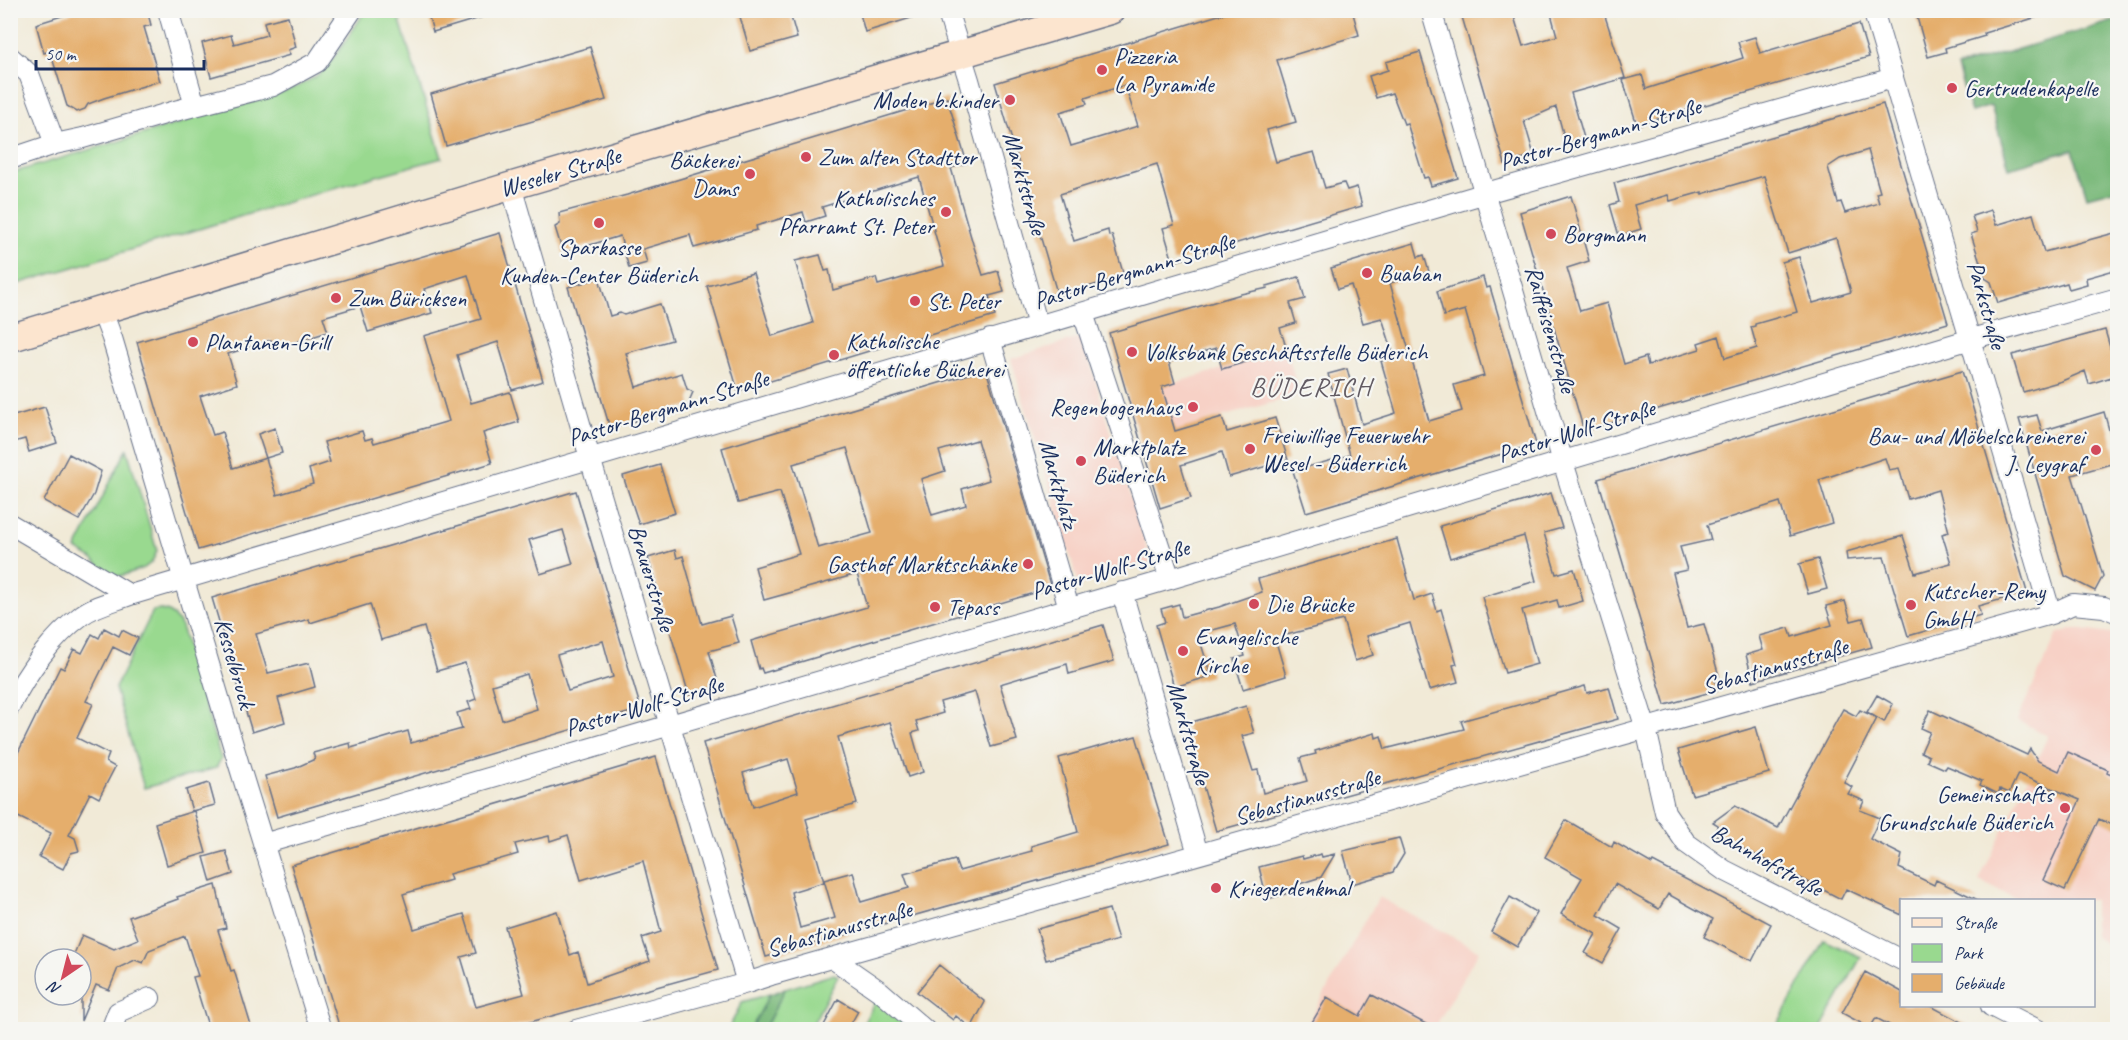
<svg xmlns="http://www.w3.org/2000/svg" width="2128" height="1040" font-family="Caveat,sans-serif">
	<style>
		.built { fill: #f7d1c6 }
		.green { fill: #99d98f; stroke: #5a8476; stroke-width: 1.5 }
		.forest { fill: #7ab97a; stroke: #4a746c; stroke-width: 1.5 }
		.building { fill: #e5ae6c; fill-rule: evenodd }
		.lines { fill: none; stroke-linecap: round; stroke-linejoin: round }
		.street-casing { stroke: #667088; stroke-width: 22 }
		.secondary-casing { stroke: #667088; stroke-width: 30 }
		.street { stroke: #fff; stroke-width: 20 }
		.secondary { stroke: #fce5cf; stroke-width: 27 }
		.poi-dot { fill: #d1495b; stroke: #f6f6f2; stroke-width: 2 }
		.labels { text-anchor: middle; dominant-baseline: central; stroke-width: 4.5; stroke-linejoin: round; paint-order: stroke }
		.poi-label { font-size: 24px; fill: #1b2f5e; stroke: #f6f6f2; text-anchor: start }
		.street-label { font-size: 24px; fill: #1b2f5e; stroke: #f6f6f2 }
		.quarter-label { font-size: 27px; letter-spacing: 1.5px; fill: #625b63; stroke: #f6f6f2 }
	</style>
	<rect width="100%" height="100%" fill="#f6f6f2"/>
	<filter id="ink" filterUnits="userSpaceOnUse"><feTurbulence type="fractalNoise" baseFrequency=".0167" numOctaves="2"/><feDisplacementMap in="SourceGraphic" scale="12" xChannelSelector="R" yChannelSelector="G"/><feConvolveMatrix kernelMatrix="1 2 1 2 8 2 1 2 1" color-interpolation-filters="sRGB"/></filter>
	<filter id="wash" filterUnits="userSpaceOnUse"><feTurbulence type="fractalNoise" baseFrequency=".008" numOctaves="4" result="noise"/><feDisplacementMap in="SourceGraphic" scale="24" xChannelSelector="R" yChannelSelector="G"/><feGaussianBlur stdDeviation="1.35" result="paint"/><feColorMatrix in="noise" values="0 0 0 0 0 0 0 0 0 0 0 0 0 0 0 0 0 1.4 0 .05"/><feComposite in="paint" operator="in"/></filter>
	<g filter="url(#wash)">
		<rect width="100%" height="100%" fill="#f1ead7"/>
		<path class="built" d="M 1082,337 L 1151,563 L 1079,585 L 1011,359 Z
			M 1287,350 L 1299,395 L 1207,421 L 1212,436 L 1145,457 L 1127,397 Z
			M 2076,629 L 2117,635 L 2117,949 L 2094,937 L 2094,900 L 2019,900 L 1979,881 L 2048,736 L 2017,720 L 2057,634 Z
			M 1379,897 L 1479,951 L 1434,1029 L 1304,1030 Z"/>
		<path class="green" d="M 365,11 L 397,11 L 442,158 L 351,183 L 11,286 L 11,173 L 187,121 L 193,116 C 230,106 288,97 319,74 C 333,63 355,27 365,11 Z
			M 127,449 L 157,551 L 152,562 L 144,568 L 121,576 L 109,575 L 91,558 L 76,549 Z
			M 161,610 L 169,612 L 180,623 L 221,759 L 216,768 L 144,788 L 115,688 L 153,611 Z
			M 1824,940 L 1861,957 L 1821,1029 L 1775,1029 Z
			M 834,974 L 838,976 L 810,1029 L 764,1030 L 785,989 Z
			M 770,994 L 751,1029 L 728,1030 L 742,1002 Z
			M 877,998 L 912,1030 L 860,1030 Z"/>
		<path class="forest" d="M 2117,20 L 2117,189 L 2087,197 L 2073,150 L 2009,168 L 1991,106 L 1971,112 L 1957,67 Z
			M 785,989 L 764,1029 L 751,1029 L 770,994 Z"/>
		<g id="blocks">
			<path class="building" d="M 81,10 L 147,10 L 151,25 L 144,27 L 160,81 L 104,98 L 88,104 L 85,109 L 77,112 L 67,106 L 50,51 L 44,53 L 36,24 Z
				M 427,10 L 489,10 L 490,15 L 433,32 Z
				M 738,10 L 789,10 L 797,38 L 750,51 Z
				M 859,10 L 921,10 L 921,15 L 865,32 Z
				M 1235,10 L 1352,10 L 1359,35 L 1277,60 L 1296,122 L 1267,130 L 1276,162 L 1314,152 L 1325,188 L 1344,183 L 1347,190 L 1357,187 L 1362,206 L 1173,262 L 1163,228 L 1174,225 L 1157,164 L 1060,194 L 1074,241 L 1108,230 L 1109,236 L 1112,235 L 1124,276 L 1058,296 L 995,83 ZM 1125,85 L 1138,126 L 1071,146 L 1060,112 L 1087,104 L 1085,98 Z
				M 1460,10 L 1512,10 L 1523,46 L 1557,36 L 1550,10 L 1603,10 L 1625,78 L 1571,93 L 1584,138 L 1566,144 L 1556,107 L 1524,121 L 1534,155 L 1505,164 Z
				M 1915,10 L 2043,10 L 2044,15 L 1984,33 L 1985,36 L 1945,48 L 1946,52 L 1928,57 Z
				M 288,16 L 296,47 L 288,50 L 290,55 L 211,77 L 202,43 L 231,35 L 234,44 L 267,35 L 264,22 Z
				M 1859,24 L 1869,57 L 1637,125 L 1623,80 L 1642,75 L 1646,89 L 1743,58 L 1738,42 L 1755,37 L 1760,53 Z
				M 590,47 L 606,100 L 446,146 L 431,94 Z
				M 1420,52 L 1458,178 L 1431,186 L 1428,177 L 1424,178 L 1407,123 L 1404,124 L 1392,93 L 1376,98 L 1369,76 L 1388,70 L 1386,62 Z
				M 947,98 L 967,163 L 951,168 L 973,244 L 983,275 L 998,271 L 1004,292 L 989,296 L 995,316 L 892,346 L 892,344 L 738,391 L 707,286 L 753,273 L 772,336 L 813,323 L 795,261 L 820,255 L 825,271 L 829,270 L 833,290 L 876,278 L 878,285 L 944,266 L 919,177 L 822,207 L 825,216 L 806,222 L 803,212 L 756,226 L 757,230 L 694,248 L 690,235 L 643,249 L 647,263 L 629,268 L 620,236 L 563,253 L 555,227 L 560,224 L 559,213 L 627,195 Z
				M 1883,104 L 1948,323 L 1584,431 L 1520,212 L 1571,196 L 1589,261 L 1567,268 L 1580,311 L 1607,303 L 1624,364 L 1646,357 L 1648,365 L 1700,349 L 1698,343 L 1719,336 L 1725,358 L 1757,348 L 1751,327 L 1755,326 L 1755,324 L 1797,312 L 1782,262 L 1799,257 L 1813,303 L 1851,292 L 1836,238 L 1788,253 L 1764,176 L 1702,194 L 1702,192 L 1670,201 L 1668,195 L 1634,205 L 1641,229 L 1619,236 L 1610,205 L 1619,202 L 1614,183 ZM 1868,150 L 1880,192 L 1876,193 L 1879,203 L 1845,213 L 1841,202 L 1838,203 L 1828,167 L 1840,159 Z
				M 1991,210 L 1996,225 L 2033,214 L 2044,252 L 2118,232 L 2118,269 L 2086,278 L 2087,284 L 2069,289 L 2067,283 L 1998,303 L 1991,282 L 1985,278 L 1971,234 L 1977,232 L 1972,216 Z
				M 500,233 L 543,381 L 512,390 L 498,342 L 457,355 L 471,403 L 510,392 L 519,422 L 483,433 L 492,463 L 198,550 L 137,342 ZM 468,275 L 481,319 L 424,336 L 449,421 L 374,443 L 372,438 L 365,440 L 362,431 L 324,442 L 330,462 L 309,469 L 313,484 L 277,495 L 266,458 L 233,468 L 222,432 L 213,435 L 200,396 L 237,384 L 228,354 L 271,340 L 273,349 L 328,332 L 323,317 L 360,306 L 368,332 L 432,313 L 424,289 Z
				M 1414,243 L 1418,257 L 1424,255 L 1429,272 L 1390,283 L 1409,351 L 1394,356 L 1382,318 L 1363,323 L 1351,285 L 1338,289 L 1331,268 Z
				M 1299,277 L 1305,299 L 1290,303 L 1296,323 L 1280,328 L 1287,350 L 1222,369 L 1216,348 L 1169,362 L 1175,383 L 1162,387 L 1175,431 L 1222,417 L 1227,432 L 1275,418 L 1288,460 L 1229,477 L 1222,452 L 1181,465 L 1191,498 L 1160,508 L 1109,333 L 1241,294 L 1268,288 L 1267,286 Z
				M 1483,277 L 1486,288 L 1490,287 L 1536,444 L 1306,512 L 1293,471 L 1350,455 L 1328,374 L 1347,369 L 1362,424 L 1396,413 L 1381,361 L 1410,354 L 1429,421 L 1462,411 L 1454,385 L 1484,376 L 1465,310 L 1444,316 L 1437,291 Z
				M 599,278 L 610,316 L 620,313 L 624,315 L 660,304 L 672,340 L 626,353 L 636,387 L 682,373 L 687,389 L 693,392 L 690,399 L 691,405 L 610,428 L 568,287 Z
				M 2105,330 L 2118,375 L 2089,384 L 2085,371 L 2062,381 L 2023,392 L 2012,355 Z
				M 986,369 L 1051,588 L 763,673 L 761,668 L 759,669 L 751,641 L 867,607 L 857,574 L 764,600 L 755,567 L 799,554 L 780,492 L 738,503 L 722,448 ZM 977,440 L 989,480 L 962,489 L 966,505 L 932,515 L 921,479 L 945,471 L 939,451 ZM 847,448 L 872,533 L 818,548 L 793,464 Z
				M 1962,371 L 2027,592 L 1978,606 L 1981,615 L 1908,636 L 1884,557 L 1847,560 L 1846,552 L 1903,536 L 1915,573 L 1951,563 L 1942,534 L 1949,532 L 1938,490 L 1908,499 L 1899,468 L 1889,470 L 1885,458 L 1819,480 L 1832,523 L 1790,536 L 1780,502 L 1707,525 L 1711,540 L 1680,547 L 1687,570 L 1673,573 L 1687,628 L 1704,624 L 1719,676 L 1714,678 L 1718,690 L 1665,705 L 1598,479 Z
				M 45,407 L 57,443 L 29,452 L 25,439 L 10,443 L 10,417 Z
				M 2104,412 L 2118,462 L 2072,475 L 2103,576 L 2095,591 L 2065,576 L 2019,419 L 2037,415 L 2042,431 Z
				M 275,428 L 282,453 L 266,458 L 258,434 Z
				M 69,454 L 101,471 L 94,494 L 79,520 L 44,501 Z
				M 660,465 L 675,513 L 639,524 L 623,476 Z
				M 576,491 L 641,709 L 277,817 L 265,776 L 295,768 L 315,759 L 313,753 L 350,743 L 351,748 L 408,731 L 411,743 L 462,729 L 457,713 L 471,709 L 468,702 L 476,699 L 465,663 L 437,671 L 424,627 L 381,640 L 370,604 L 310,623 L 309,619 L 256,634 L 268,673 L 309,663 L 315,687 L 278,698 L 285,722 L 252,732 L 212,598 ZM 563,530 L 573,564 L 540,574 L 529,540 ZM 603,641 L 613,677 L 568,691 L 557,655 ZM 527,674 L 537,709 L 502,720 L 492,685 Z
				M 1551,493 L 1562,528 L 1544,533 L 1556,574 L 1574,569 L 1583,601 L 1559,608 L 1557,600 L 1522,610 L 1537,664 L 1505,673 L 1482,597 L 1536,581 L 1524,536 L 1450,558 L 1440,526 Z
				M 1397,539 L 1414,600 L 1432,594 L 1437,611 L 1441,609 L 1457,664 L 1453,665 L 1458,682 L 1429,690 L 1410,623 L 1367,636 L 1373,655 L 1355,661 L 1343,620 L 1275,638 L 1286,676 L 1243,689 L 1234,659 L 1245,656 L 1235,624 L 1198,634 L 1211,676 L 1174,687 L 1156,625 L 1165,622 L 1161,609 L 1179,604 L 1182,617 L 1219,607 L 1262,592 L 1258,579 Z
				M 675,550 L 677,558 L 683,556 L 702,624 L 731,616 L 739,643 L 709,651 L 719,686 L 689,695 L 648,558 Z
				M 1818,559 L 1827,589 L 1808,594 L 1799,564 Z
				M 1845,601 L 1851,621 L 1863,618 L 1872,647 L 1753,681 L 1746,655 L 1763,650 L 1759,636 L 1789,628 L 1792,637 L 1832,625 L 1826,606 Z
				M 1103,625 L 1114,661 L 1069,674 L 1067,664 L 1000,684 L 1017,740 L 991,747 L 975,692 L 940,702 L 943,713 L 916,721 L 919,731 L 912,733 L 923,772 L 908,777 L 890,722 L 838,737 L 857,804 L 806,819 L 824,882 L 791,892 L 800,928 L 835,918 L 824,880 L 853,872 L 861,902 L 909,888 L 904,874 L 955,860 L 959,871 L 1032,851 L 1031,846 L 1078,832 L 1059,758 L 1136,736 L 1169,844 L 766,957 L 703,743 ZM 788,759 L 798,792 L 753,807 L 743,773 Z
				M 104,628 L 119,636 L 122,630 L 138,638 L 129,655 L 113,647 L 86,701 L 93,704 L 77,738 L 109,754 L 106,762 L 115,767 L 99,798 L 90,793 L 69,835 L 75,838 L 79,851 L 71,853 L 63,869 L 39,857 L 51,833 L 10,813 L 10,769 L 60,667 L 64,669 L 74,649 L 82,653 L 92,634 L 99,638 Z
				M 1585,686 L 1587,693 L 1609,687 L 1618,719 L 1216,831 L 1185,724 L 1246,706 L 1254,733 L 1242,736 L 1253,771 L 1258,770 L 1263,793 L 1307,781 L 1300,758 L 1316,754 L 1315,751 L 1375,733 L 1376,738 L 1381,736 L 1385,749 L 1464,729 L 1461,721 Z
				M 1877,695 L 1893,704 L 1884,722 L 1867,712 Z
				M 1843,709 L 1856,716 L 1860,710 L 1877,718 L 1844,782 L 1852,787 L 1848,794 L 1864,801 L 1860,810 L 1880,818 L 1870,839 L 1902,855 L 1899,868 L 1934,885 L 1936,880 L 1978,900 L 1902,900 L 1902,915 L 1846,889 L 1841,899 L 1714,834 L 1718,825 L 1713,822 L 1735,806 L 1778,828 Z
				M 1930,710 L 2027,755 L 2030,749 L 2038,761 L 2059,771 L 2068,752 L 2108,770 L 2107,773 L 2118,778 L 2118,828 L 2099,819 L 2065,890 L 2043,880 L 2080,800 L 2018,774 L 2009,793 L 2000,789 L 1998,794 L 1980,785 L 1982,781 L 1947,766 L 1945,769 L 1927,761 L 1929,756 L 1921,752 L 1930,732 L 1921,728 Z
				M 1756,727 L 1769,773 L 1692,795 L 1678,750 Z
				M 656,757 L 718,970 L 505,1029 L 340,1029 L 291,865 ZM 568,835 L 581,880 L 643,861 L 661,932 L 642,938 L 650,961 L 587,983 L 578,952 L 570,955 L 557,911 L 505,927 L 524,994 L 476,1007 L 461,957 L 476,953 L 464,914 L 414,929 L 403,894 L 451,880 L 449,874 L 518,854 L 515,844 L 549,836 L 550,841 Z
				M 209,783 L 215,805 L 192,811 L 186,790 Z
				M 194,811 L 206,853 L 167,865 L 155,823 Z
				M 1566,820 L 1612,847 L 1614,842 L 1652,864 L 1653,862 L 1771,924 L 1752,961 L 1704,937 L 1713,919 L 1668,894 L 1659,909 L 1615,884 L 1598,915 L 1622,929 L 1603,963 L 1585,953 L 1596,934 L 1561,914 L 1582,878 L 1545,857 Z
				M 1399,838 L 1404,854 L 1393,872 L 1352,884 L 1343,851 Z
				M 226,851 L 233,874 L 211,882 L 204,857 Z
				M 1321,854 L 1322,857 L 1335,854 L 1321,877 L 1296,885 L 1297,891 L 1267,899 L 1259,867 L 1302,856 L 1303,859 Z
				M 216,885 L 226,928 L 218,930 L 231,971 L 234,970 L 252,1029 L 209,1029 L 193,977 L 198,976 L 185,936 L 149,950 L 143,963 L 135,960 L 118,968 L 109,990 L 96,985 L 81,1021 L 81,959 L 72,959 L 82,935 L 114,949 L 138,939 L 129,917 L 178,899 L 177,897 Z
				M 1510,897 L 1537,913 L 1517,947 L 1491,932 Z
				M 1109,909 L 1118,940 L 1046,960 L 1037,929 Z
				M 939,965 L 985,1002 L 971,1028 L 956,1016 L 953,1020 L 917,992 Z
				M 1865,972 L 1902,992 L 1902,1005 L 1929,1005 L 1974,1029 L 1897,1029 L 1876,1018 L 1870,1028 L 1842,1013 Z
				M 1372,995 L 1435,1029 L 1308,1029 L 1327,997 L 1360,1016 Z
				M 838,999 L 858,1011 L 848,1029 L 822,1029 Z"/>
		</g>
	</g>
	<g filter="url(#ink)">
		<use href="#blocks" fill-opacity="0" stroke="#667088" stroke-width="1.5"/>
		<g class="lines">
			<g class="street-casing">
				<path id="street" d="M 168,10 L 195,106
					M 947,10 L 969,80 L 1038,326
					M 1431,10 L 1563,462 L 1646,729 L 1665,812 L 1686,843 L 1724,870 L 1902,960
					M 1873,10 L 2051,614
					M 10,57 L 29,74 L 55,144
					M 10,159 L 55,144 L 83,138 L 175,111 L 273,86 L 317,62 L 352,10
					M 511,186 L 590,458 L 747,983
					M 102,311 L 112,338 L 239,765 L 321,1030
					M 1083,313 L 1170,579
					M 990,339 L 1069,608
					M 10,524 L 130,595
					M 1122,592 L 1198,854
					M 10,706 C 27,672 52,637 82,615 C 95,605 115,601 130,595 L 1486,193 L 1893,78
					M 263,844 L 1170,579 L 1971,339 L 2118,298
					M 832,958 L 881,992 L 925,1030
					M 1991,1006 L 2038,1030
					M 111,1030 L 118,1012 L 150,998
					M 576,1030 L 747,983 L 771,975 L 2051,614 L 2073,604 L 2104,607 L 2118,613"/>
			</g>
			<g class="secondary-casing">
				<path id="secondary" d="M 10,338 L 511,186 L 1111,10"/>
			</g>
			<use href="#street" class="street"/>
			<use href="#secondary" class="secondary"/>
		</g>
	</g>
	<g class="poi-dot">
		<circle cx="1102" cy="70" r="6"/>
		<circle cx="1952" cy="88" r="6"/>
		<circle cx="1010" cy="100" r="6"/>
		<circle cx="806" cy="157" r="6"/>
		<circle cx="750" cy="174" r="6"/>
		<circle cx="946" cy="212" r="6"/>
		<circle cx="599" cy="223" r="6"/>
		<circle cx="1551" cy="234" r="6"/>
		<circle cx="1367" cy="273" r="6"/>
		<circle cx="336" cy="298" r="6"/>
		<circle cx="915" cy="301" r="6"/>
		<circle cx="193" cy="342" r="6"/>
		<circle cx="1132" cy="352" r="6"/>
		<circle cx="834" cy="355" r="6"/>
		<circle cx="1193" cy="407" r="6"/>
		<circle cx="1250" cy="449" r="6"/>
		<circle cx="2096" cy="450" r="6"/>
		<circle cx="1081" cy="461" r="6"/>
		<circle cx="1028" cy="564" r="6"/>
		<circle cx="1254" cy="604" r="6"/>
		<circle cx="1911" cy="605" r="6"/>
		<circle cx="935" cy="607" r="6"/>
		<circle cx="1183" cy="651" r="6"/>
		<circle cx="2065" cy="808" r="6"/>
		<circle cx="1216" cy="888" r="6"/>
	</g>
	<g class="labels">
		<g class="poi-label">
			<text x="1114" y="56">Pizzeria<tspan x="1114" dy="28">La Pyramide</tspan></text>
			<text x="1964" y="88">Gertrudenkapelle</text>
			<text x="998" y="100" text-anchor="end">Moden b.kinder</text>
			<text x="818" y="157">Zum alten Stadttor</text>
			<text x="738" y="160" text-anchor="end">Bäckerei<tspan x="738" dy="28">Dams</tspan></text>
			<text x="934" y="198" text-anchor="end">Katholisches<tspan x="934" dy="28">Pfarramt St. Peter</tspan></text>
			<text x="1563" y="234">Borgmann</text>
			<text x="599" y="247" text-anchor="middle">Sparkasse<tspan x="599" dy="28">Kunden-Center Büderich</tspan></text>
			<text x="1379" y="273">Buaban</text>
			<text x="348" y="298">Zum Büricksen</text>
			<text x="927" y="301">St. Peter</text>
			<text x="846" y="341">Katholische<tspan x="846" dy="28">öffentliche Bücherei</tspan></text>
			<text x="205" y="342">Plantanen-Grill</text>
			<text x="1144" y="352">Volksbank Geschäftsstelle Büderich</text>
			<text x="1181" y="407" text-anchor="end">Regenbogenhaus</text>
			<text x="1262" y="435">Freiwillige Feuerwehr<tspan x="1262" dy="28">Wesel - Büderrich</tspan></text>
			<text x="2084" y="436" text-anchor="end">Bau- und Möbelschreinerei<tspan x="2084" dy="28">J. Leygraf</tspan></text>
			<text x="1093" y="447">Marktplatz<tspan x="1093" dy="28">Büderich</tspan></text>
			<text x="1016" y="564" text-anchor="end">Gasthof Marktschänke</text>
			<text x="1923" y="591">Kutscher-Remy<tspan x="1923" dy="28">GmbH</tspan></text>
			<text x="1266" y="604">Die Brücke</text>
			<text x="947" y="607">Tepass</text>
			<text x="1195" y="637">Evangelische<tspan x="1195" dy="28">Kirche</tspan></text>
			<text x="2053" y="794" text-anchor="end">Gemeinschafts<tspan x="2053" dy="28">Grundschule Büderich</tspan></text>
			<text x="1228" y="888">Kriegerdenkmal</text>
		</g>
		<g class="street-label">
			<text transform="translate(1600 134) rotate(-16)">Pastor-Bergmann-Straße</text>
			<text transform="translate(560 172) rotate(-16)">Weseler Straße</text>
			<text transform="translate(1025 183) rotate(74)">Marktstraße</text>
			<text transform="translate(1134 271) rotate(-17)">Pastor-Bergmann-Straße</text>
			<text transform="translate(1987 305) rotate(74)">Parkstraße</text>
			<text transform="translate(1551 329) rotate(74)">Raiffeisenstraße</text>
			<text transform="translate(668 408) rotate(-17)">Pastor-Bergmann-Straße</text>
			<text transform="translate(1576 431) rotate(-17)">Pastor-Wolf-Straße</text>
			<text transform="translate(1059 484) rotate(74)">Marktplatz</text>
			<text transform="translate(1110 569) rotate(-16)">Pastor-Wolf-Straße</text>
			<text transform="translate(652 578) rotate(73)">Brauerstraße</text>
			<text transform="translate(235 663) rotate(74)">Kesselbruck</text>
			<text transform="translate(1775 666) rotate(-16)">Sebastianusstraße</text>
			<text transform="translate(644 706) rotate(-16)">Pastor-Wolf-Straße</text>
			<text transform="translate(1189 733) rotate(74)">Marktstraße</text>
			<text transform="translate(1307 797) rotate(-16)">Sebastianusstraße</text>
			<text transform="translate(1767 860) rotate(29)">Bahnhofstraße</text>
			<text transform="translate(839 929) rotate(-16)">Sebastianusstraße</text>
		</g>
		<g class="quarter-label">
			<text x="1311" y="387">BÜDERICH</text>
		</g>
	</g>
	<rect width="2128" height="1040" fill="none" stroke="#f6f6f2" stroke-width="36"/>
	<rect x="1900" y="899" width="195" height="108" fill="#f6f6f2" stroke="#9ea6b7" stroke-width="1.5"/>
	<rect x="1912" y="918" width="30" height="9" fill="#fce5cf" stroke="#9ea6b7" stroke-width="1.5"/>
	<text x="1954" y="929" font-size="18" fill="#1b2f5e">Straße</text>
	<rect x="1912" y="944" width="30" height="18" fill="#99d98f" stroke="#9ea6b7" stroke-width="1.5"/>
	<text x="1954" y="959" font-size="18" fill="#1b2f5e">Park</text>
	<rect x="1912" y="974" width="30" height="18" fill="#e5ae6c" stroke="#9ea6b7" stroke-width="1.5"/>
	<text x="1954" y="989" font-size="18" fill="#1b2f5e">Gebäude</text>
	<g transform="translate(63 977) rotate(215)"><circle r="28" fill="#f6f6f2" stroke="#9ea6b7" stroke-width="1.5"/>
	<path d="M0-4.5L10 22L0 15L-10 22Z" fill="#d1495b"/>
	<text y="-9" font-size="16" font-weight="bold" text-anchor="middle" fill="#1b2f5e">N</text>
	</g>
	<path d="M36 60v9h168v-9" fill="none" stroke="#1b2f5e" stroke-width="3"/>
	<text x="45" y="60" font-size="18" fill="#1b2f5e" stroke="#f6f6f2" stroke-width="4.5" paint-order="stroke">50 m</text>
</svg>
